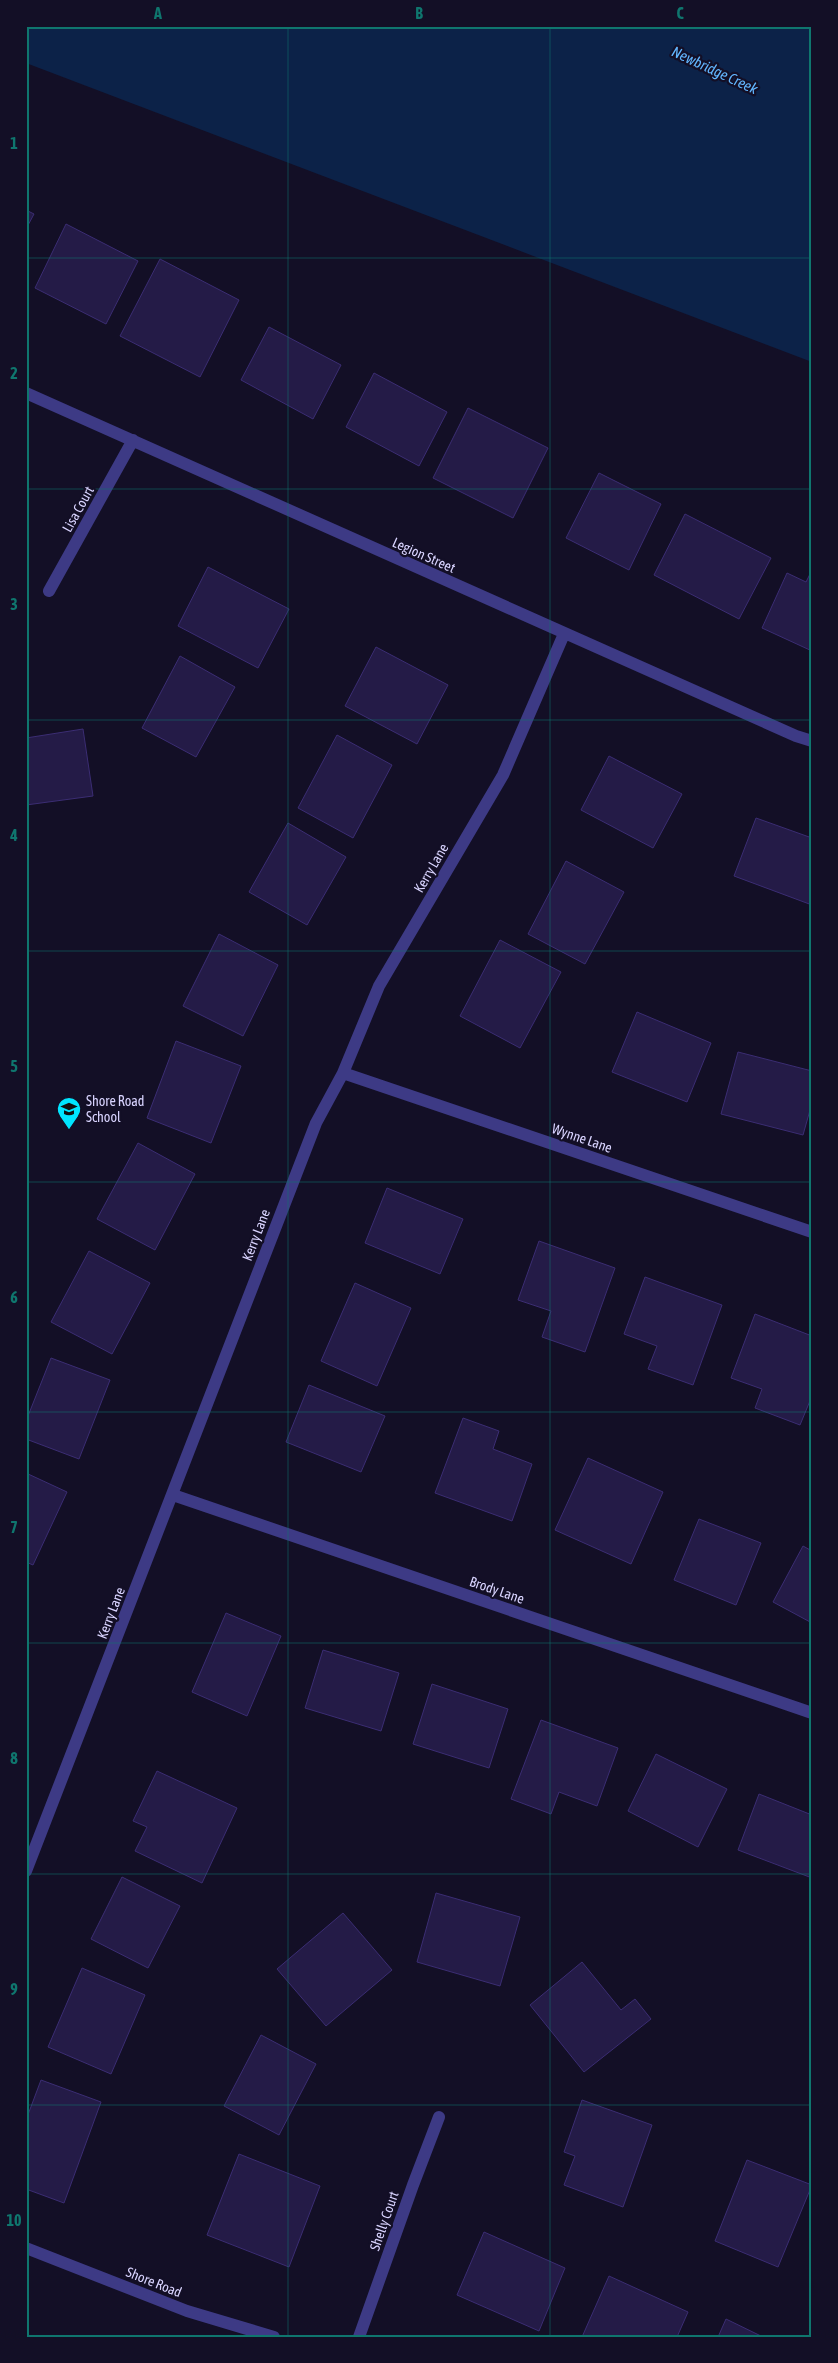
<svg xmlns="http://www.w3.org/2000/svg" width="838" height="2363" font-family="'Asap Condensed',sans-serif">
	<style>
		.water { fill: #0c2248 }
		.building { fill: #241b47; stroke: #3b2d73 }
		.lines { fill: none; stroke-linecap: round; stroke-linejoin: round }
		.minor { stroke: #3d3a85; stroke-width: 12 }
		.grid { fill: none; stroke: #0f766e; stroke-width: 1; stroke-opacity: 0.55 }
		.labels { text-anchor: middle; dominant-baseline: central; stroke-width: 4.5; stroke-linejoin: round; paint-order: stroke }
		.street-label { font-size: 14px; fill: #d9d4ff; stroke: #130f26 }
		.poi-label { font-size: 14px; fill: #d9d4ff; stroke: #130f26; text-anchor: start }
		.water-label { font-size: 15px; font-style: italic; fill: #62b6ff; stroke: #130f26 }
		.neatline { fill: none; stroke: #0f766e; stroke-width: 2 }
		.grid-label { font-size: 16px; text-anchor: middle; font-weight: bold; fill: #0f766e }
	</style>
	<rect width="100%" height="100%" fill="#130f26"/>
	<path class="water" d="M 26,26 L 812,26 L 812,362 L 26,63 Z"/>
	<path class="building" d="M 26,210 L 34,214 L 26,229 Z
		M 66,224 L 138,261 L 106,324 L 35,288 Z
		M 160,259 L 239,300 L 200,377 L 120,336 Z
		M 269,327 L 341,365 L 313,419 L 241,380 Z
		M 374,373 L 447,412 L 419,466 L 346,427 Z
		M 468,408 L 548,448 L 513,518 L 433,478 Z
		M 599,473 L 661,504 L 629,570 L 566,538 Z
		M 685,514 L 771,558 L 739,619 L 654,575 Z
		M 208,567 L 289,609 L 258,668 L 178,626 Z
		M 812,570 L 812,651 L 762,628 L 787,573 L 806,582 Z
		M 376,647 L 448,685 L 417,744 L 345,706 Z
		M 180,656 L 235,687 L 196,757 L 142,728 Z
		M 83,729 L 93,796 L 26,805 L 26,738 Z
		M 337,735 L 392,765 L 353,838 L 298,808 Z
		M 609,756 L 682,794 L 653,848 L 581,810 Z
		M 756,818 L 812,838 L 812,905 L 734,876 Z
		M 288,823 L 346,857 L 307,925 L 249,892 Z
		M 566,861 L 624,892 L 585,964 L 528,934 Z
		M 219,934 L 278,965 L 243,1036 L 183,1006 Z
		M 500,940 L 561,972 L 520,1048 L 460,1016 Z
		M 637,1012 L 711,1043 L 687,1102 L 612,1072 Z
		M 176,1041 L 241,1066 L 211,1143 L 147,1118 Z
		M 738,1052 L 812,1071 L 812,1103 L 803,1135 L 721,1114 Z
		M 138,1143 L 195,1174 L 155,1250 L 97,1219 Z
		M 387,1188 L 463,1219 L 440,1274 L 365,1243 Z
		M 539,1241 L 615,1268 L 585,1352 L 542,1337 L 551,1311 L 518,1300 Z
		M 89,1251 L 150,1283 L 112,1354 L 51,1322 Z
		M 645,1277 L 722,1305 L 693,1385 L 648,1369 L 657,1346 L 624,1334 Z
		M 355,1283 L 411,1308 L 377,1386 L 321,1361 Z
		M 755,1314 L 812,1336 L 812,1396 L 800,1425 L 755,1408 L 762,1389 L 731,1378 Z
		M 51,1358 L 110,1380 L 79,1459 L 26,1439 L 26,1421 Z
		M 309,1385 L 385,1416 L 361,1472 L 286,1442 Z
		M 463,1418 L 499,1431 L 493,1449 L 532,1464 L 512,1521 L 435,1493 Z
		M 588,1458 L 663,1492 L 631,1564 L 555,1530 Z
		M 26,1473 L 67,1492 L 33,1565 L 26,1562 Z
		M 699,1519 L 761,1543 L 736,1605 L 674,1580 Z
		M 803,1546 L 812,1551 L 812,1623 L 773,1602 Z
		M 226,1613 L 281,1636 L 247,1716 L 192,1692 Z
		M 323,1650 L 399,1673 L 381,1731 L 305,1708 Z
		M 432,1684 L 508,1709 L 489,1768 L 413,1744 Z
		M 541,1720 L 618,1748 L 597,1806 L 559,1792 L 551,1814 L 511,1799 Z
		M 656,1754 L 727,1789 L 698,1847 L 628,1811 Z
		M 157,1771 L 237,1808 L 202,1883 L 135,1851 L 147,1827 L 133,1821 Z
		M 759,1794 L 812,1815 L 812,1878 L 738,1850 Z
		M 122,1877 L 180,1906 L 148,1968 L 91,1939 Z
		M 436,1893 L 520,1917 L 500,1986 L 417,1962 Z
		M 343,1913 L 392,1970 L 326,2026 L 277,1969 Z
		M 582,1962 L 621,2010 L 635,1999 L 651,2019 L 584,2072 L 530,2005 Z
		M 82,1968 L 145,1995 L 111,2074 L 48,2047 Z
		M 261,2035 L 316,2064 L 279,2135 L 224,2106 Z
		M 41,2080 L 101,2102 L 64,2203 L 26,2189 L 26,2120 Z
		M 582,2100 L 652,2125 L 623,2207 L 564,2185 L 575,2156 L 564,2152 Z
		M 239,2154 L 320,2186 L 289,2267 L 207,2235 Z
		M 747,2160 L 812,2185 L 778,2267 L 715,2241 Z
		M 484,2232 L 565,2268 L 539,2331 L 457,2295 Z
		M 609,2276 L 688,2312 L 677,2337 L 582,2337 Z
		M 726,2319 L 763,2337 L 718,2337 Z"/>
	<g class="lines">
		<path class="minor" d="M 26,393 L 796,736 L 812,741
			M 49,591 L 133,440
			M 343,1073 L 812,1232
			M 173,1495 L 812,1713
			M 26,1871 L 316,1123 L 343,1073 L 379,986 L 503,775 L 564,634
			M 26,2248 L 187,2311 L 274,2337
			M 359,2337 L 413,2185 L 439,2117"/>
	</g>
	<path class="grid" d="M 288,26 L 288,2337M 550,26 L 550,2337M 26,258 L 812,258M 26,489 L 812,489M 26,720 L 812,720M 26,951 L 812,951M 26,1182 L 812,1182M 26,1412 L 812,1412M 26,1643 L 812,1643M 26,1874 L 812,1874M 26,2105 L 812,2105"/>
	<defs>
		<g id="school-pin" transform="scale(1.25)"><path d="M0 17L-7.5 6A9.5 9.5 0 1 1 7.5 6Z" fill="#00e5ff" stroke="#130f26"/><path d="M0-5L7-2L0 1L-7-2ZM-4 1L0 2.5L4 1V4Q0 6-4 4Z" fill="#111"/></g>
	</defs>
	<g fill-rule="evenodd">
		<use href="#school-pin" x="69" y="1109"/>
	</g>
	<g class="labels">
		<g class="street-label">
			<text transform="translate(78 509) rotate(-61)">Lisa Court</text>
			<text transform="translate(424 555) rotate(24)">Legion Street</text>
			<text transform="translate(431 868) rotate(-60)">Kerry Lane</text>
			<text transform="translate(582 1138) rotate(19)">Wynne Lane</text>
			<text transform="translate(256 1235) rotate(-69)">Kerry Lane</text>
			<text transform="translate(497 1590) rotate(19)">Brody Lane</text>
			<text transform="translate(111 1613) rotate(-69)">Kerry Lane</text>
			<text transform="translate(384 2221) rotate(-71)">Shelly Court</text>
			<text transform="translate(154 2282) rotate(22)">Shore Road</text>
		</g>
		<g class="poi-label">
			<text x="86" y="1101">Shore Road<tspan x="86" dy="16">School</tspan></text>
		</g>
		<g class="water-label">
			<text transform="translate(715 70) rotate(25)">Newbridge Creek</text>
		</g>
	</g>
	<rect width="838" height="2363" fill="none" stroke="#130f26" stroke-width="55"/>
	<rect x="28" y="28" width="782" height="2308" class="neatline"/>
	<g class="grid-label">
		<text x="158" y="19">A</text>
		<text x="419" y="19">B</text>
		<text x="680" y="19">C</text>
		<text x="14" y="149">1</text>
		<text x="14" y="379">2</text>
		<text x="14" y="610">3</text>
		<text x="14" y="841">4</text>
		<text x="14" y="1072">5</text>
		<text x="14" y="1303">6</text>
		<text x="14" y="1533">7</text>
		<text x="14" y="1764">8</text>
		<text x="14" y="1995">9</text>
		<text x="14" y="2226">10</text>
	</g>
</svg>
